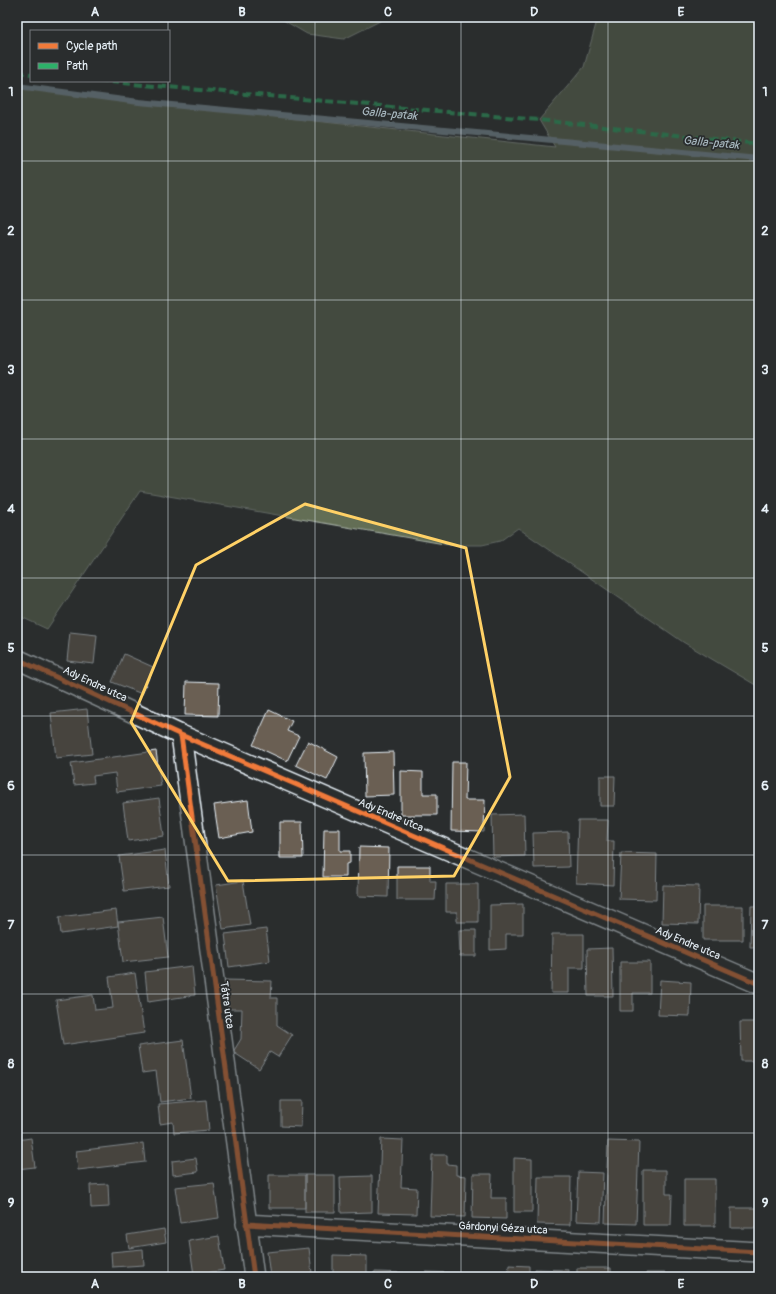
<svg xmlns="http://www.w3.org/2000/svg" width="776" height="1294" font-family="Pangolin,sans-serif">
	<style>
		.green { fill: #646e55; stroke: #a6b0a6 }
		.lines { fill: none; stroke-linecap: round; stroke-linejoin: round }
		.stream { stroke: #8b9ea8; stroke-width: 6 }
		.building { fill: #6b5f52; stroke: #e8f1f8 }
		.minor-casing { stroke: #e8f1f8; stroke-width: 22 }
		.minor { stroke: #2a2d2e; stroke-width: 19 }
		.quiet { stroke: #2db169; stroke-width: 4; stroke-dasharray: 8 4; stroke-linecap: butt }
		.cycleway-casing { stroke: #2a2d2e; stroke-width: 8 }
		.cycleway { stroke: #f17a3a; stroke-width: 5 }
		.marked { fill: none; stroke: #ffd166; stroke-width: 3; stroke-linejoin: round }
		.grid { fill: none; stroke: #e8f1f8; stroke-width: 1; stroke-opacity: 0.55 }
		.labels { text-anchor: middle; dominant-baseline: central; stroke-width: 3.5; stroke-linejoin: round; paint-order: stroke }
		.street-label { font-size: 11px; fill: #e8f1f8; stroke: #2a2d2e }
		.water-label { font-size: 12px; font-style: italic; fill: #aabac2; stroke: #2a2d2e }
		.neatline { fill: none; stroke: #e8f1f8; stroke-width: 1.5 }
		.grid-label { font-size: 13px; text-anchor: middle; font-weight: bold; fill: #e8f1f8 }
	</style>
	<rect width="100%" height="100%" fill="#2a2d2e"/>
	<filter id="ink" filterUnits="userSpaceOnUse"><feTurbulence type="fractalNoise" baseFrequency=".025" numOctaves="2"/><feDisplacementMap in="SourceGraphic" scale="8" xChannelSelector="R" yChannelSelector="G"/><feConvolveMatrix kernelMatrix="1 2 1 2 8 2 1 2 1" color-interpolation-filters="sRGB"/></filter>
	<g filter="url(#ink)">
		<path class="green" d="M 278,17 L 383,17 L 382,20 L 344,39 L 307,34 Z
			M 598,17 L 759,17 L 759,687 L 683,642 L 518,528 L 500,541 L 482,545 L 450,545 L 140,491 L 47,629 L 17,615 L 17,86 L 139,102 L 555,147 L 539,120 L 584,67 Z"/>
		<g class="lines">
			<path class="stream" d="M 17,86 L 139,102 L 759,159"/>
		</g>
		<path class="building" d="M 70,632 L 97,635 L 94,664 L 67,661 Z
			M 124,654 L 153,667 L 142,694 L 112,682 Z
			M 186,682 L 219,683 L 218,716 L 185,715 Z
			M 87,709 L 92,754 L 56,758 L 51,713 Z
			M 269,710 L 292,721 L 287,731 L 299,736 L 287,761 L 253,745 Z
			M 308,741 L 338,757 L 327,780 L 296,765 Z
			M 156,751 L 161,786 L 117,792 L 115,773 L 93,776 L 94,783 L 74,785 L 71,763 Z
			M 393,752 L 394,795 L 365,796 L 364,753 Z
			M 452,762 L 466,762 L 465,800 L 485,800 L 484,832 L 451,831 Z
			M 401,771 L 423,772 L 423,794 L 437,794 L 437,815 L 401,815 Z
			M 600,776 L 615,776 L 614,806 L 600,806 Z
			M 159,798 L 164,836 L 128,841 L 123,803 Z
			M 248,800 L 252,832 L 219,838 L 214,805 Z
			M 524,814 L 525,856 L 493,857 L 492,815 Z
			M 578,820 L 608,820 L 607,841 L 614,841 L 613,885 L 576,883 Z
			M 280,822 L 302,822 L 303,858 L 280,858 Z
			M 324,829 L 340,829 L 340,851 L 350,851 L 350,863 L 346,864 L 346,877 L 323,877 Z
			M 568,832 L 569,867 L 534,868 L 533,833 Z
			M 359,847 L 389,848 L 388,897 L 358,896 Z
			M 165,850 L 169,886 L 124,891 L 119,856 Z
			M 621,853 L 657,854 L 656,900 L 619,899 Z
			M 397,866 L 430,866 L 430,881 L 436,881 L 435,900 L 397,900 Z
			M 243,881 L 250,925 L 223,929 L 216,885 Z
			M 446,884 L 478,884 L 478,922 L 457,922 L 457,912 L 446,912 Z
			M 663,885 L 699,886 L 698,924 L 662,923 Z
			M 523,904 L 523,934 L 506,934 L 506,949 L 490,950 L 490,905 Z
			M 703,906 L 743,906 L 743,940 L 703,940 Z
			M 751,906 L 759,906 L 759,947 L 750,947 Z
			M 116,910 L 118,926 L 61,934 L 59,917 Z
			M 163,917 L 168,957 L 123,962 L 118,922 Z
			M 266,929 L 270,961 L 229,967 L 225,934 Z
			M 459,930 L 476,930 L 476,956 L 460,956 Z
			M 552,934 L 584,934 L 584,968 L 569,968 L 569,993 L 551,993 Z
			M 612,948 L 613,996 L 588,996 L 587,949 Z
			M 620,962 L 650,962 L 650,993 L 633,993 L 633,1011 L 620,1011 Z
			M 192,966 L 195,995 L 148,1002 L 145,972 Z
			M 135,973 L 144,1033 L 63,1045 L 56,1000 L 93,995 L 95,1010 L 113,1008 L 109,977 Z
			M 224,980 L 272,981 L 271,998 L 277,998 L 277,1025 L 292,1035 L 278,1057 L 270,1052 L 259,1069 L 233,1052 L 241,1039 L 242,1009 L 223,1009 Z
			M 660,980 L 691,982 L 690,1016 L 658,1015 Z
			M 740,1022 L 759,1022 L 759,1061 L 741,1061 Z
			M 183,1040 L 191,1098 L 160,1102 L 156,1071 L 142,1073 L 138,1046 Z
			M 206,1100 L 209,1130 L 174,1133 L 173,1122 L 160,1124 L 158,1104 Z
			M 281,1101 L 302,1101 L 301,1127 L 281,1126 Z
			M 31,1138 L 35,1167 L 17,1169 L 17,1140 Z
			M 381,1139 L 403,1140 L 401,1187 L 417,1188 L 416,1214 L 378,1213 Z
			M 608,1141 L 639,1142 L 636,1224 L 605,1223 Z
			M 143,1143 L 145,1162 L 78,1170 L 76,1151 Z
			M 432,1155 L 447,1155 L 447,1164 L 456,1165 L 456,1175 L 466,1176 L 465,1217 L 430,1216 Z
			M 196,1158 L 198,1172 L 173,1175 L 172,1161 Z
			M 514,1158 L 532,1159 L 532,1212 L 514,1212 Z
			M 643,1170 L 666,1170 L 666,1194 L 672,1194 L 671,1225 L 643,1225 Z
			M 578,1172 L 603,1173 L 601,1222 L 576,1221 Z
			M 473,1174 L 492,1174 L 491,1198 L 506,1198 L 506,1219 L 472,1218 Z
			M 269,1175 L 305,1175 L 305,1208 L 269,1208 Z
			M 305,1175 L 335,1175 L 335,1212 L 305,1212 Z
			M 372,1176 L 372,1212 L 341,1213 L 340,1177 Z
			M 538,1177 L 571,1177 L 570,1225 L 537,1224 Z
			M 684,1179 L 715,1179 L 715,1226 L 684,1226 Z
			M 214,1183 L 219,1218 L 180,1223 L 175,1187 Z
			M 108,1184 L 109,1207 L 91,1208 L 90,1185 Z
			M 731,1208 L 759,1208 L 759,1228 L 731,1228 Z
			M 164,1229 L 166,1242 L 129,1248 L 127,1235 Z
			M 219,1236 L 224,1270 L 194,1275 L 189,1241 Z
			M 309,1248 L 312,1273 L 304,1274 L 304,1277 L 270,1277 L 267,1252 Z
			M 143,1249 L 144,1265 L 112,1267 L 111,1252 Z
			M 333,1255 L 367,1256 L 367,1277 L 333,1277 Z
			M 509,1265 L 529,1266 L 529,1277 L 508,1277 Z
			M 577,1268 L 611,1268 L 611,1277 L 577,1277 Z
			M 535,1269 L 568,1270 L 568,1277 L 535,1277 Z
			M 374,1272 L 404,1273 L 404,1277 L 374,1277 Z
			M 426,1272 L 457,1273 L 457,1277 L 426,1277 Z
			M 646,1273 L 665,1273 L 665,1277 L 647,1277 Z
			M 465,1275 L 501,1276 L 501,1277 L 465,1277 Z"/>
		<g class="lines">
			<g class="minor-casing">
				<path id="minor" d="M 17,659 L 181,735 L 759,984
					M 181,735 L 254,1277
					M 246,1224 L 759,1252"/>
			</g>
			<use href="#minor" class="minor"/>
			<path class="quiet" d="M 17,72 L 31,74
				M 99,81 L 539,120 L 759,144"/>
			<g class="cycleway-casing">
				<path id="cycleway" d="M 17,659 L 181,735 L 759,984
					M 181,735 L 254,1277
					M 246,1224 L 759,1252"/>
			</g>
			<use href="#cycleway" class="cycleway"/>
		</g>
	</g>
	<path d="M0 0H776V1294H0ZM 305,504 L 466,548 L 510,777 L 454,876 L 228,881 L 131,722 L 196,565 Z" fill="#2a2d2e" fill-opacity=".55" fill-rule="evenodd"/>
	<path class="marked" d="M 305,504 L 466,548 L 510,777 L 454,876 L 228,881 L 131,722 L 196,565 Z"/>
	<path class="grid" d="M 168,17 L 168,31M 315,17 L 315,1277M 461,17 L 461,1277M 608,17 L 608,1277M 168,81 L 168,1277M 17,161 L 759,161M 17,300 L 759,300M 17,439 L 759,439M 17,578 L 759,578M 17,716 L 759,716M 17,855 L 759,855M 17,994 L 759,994M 17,1133 L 759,1133"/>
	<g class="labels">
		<g class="street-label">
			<text transform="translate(95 684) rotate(25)">Ady Endre utca</text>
			<text transform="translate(391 815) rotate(23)">Ady Endre utca</text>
			<text transform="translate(688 943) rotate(23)">Ady Endre utca</text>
			<text transform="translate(227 1005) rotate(82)">Tátra utca</text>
			<text transform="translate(503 1228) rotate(3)">Gárdonyi Géza utca</text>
		</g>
		<g class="water-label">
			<text transform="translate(389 114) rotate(5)">Galla-patak</text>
			<text transform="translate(711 143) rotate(5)">Galla-patak</text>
		</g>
	</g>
	<rect width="776" height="1294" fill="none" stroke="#2a2d2e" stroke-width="44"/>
	<rect x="30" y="30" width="140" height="52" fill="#2a2d2e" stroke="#767b7f"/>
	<rect x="38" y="43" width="20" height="6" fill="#f17a3a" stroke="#767b7f"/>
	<text x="66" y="50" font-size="12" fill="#e8f1f8">Cycle path</text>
	<rect x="38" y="63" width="20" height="6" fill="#2db169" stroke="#767b7f"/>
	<text x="66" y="70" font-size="12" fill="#e8f1f8">Path</text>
	<rect x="22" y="22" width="732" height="1250" class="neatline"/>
	<g class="grid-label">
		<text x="95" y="16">A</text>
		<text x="242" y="16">B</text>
		<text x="388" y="16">C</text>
		<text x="534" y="16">D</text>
		<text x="681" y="16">E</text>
		<text x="11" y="96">1</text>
		<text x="765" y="96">1</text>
		<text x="11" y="235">2</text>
		<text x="765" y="235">2</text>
		<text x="11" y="374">3</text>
		<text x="765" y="374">3</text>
		<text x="11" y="513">4</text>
		<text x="765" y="513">4</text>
		<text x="11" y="652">5</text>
		<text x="765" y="652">5</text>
		<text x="11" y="790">6</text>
		<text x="765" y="790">6</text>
		<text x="11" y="929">7</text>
		<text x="765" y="929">7</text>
		<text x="11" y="1068">8</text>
		<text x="765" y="1068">8</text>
		<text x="11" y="1207">9</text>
		<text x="765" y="1207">9</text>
		<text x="95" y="1288">A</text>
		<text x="242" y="1288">B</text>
		<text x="388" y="1288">C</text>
		<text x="534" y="1288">D</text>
		<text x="681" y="1288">E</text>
	</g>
</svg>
